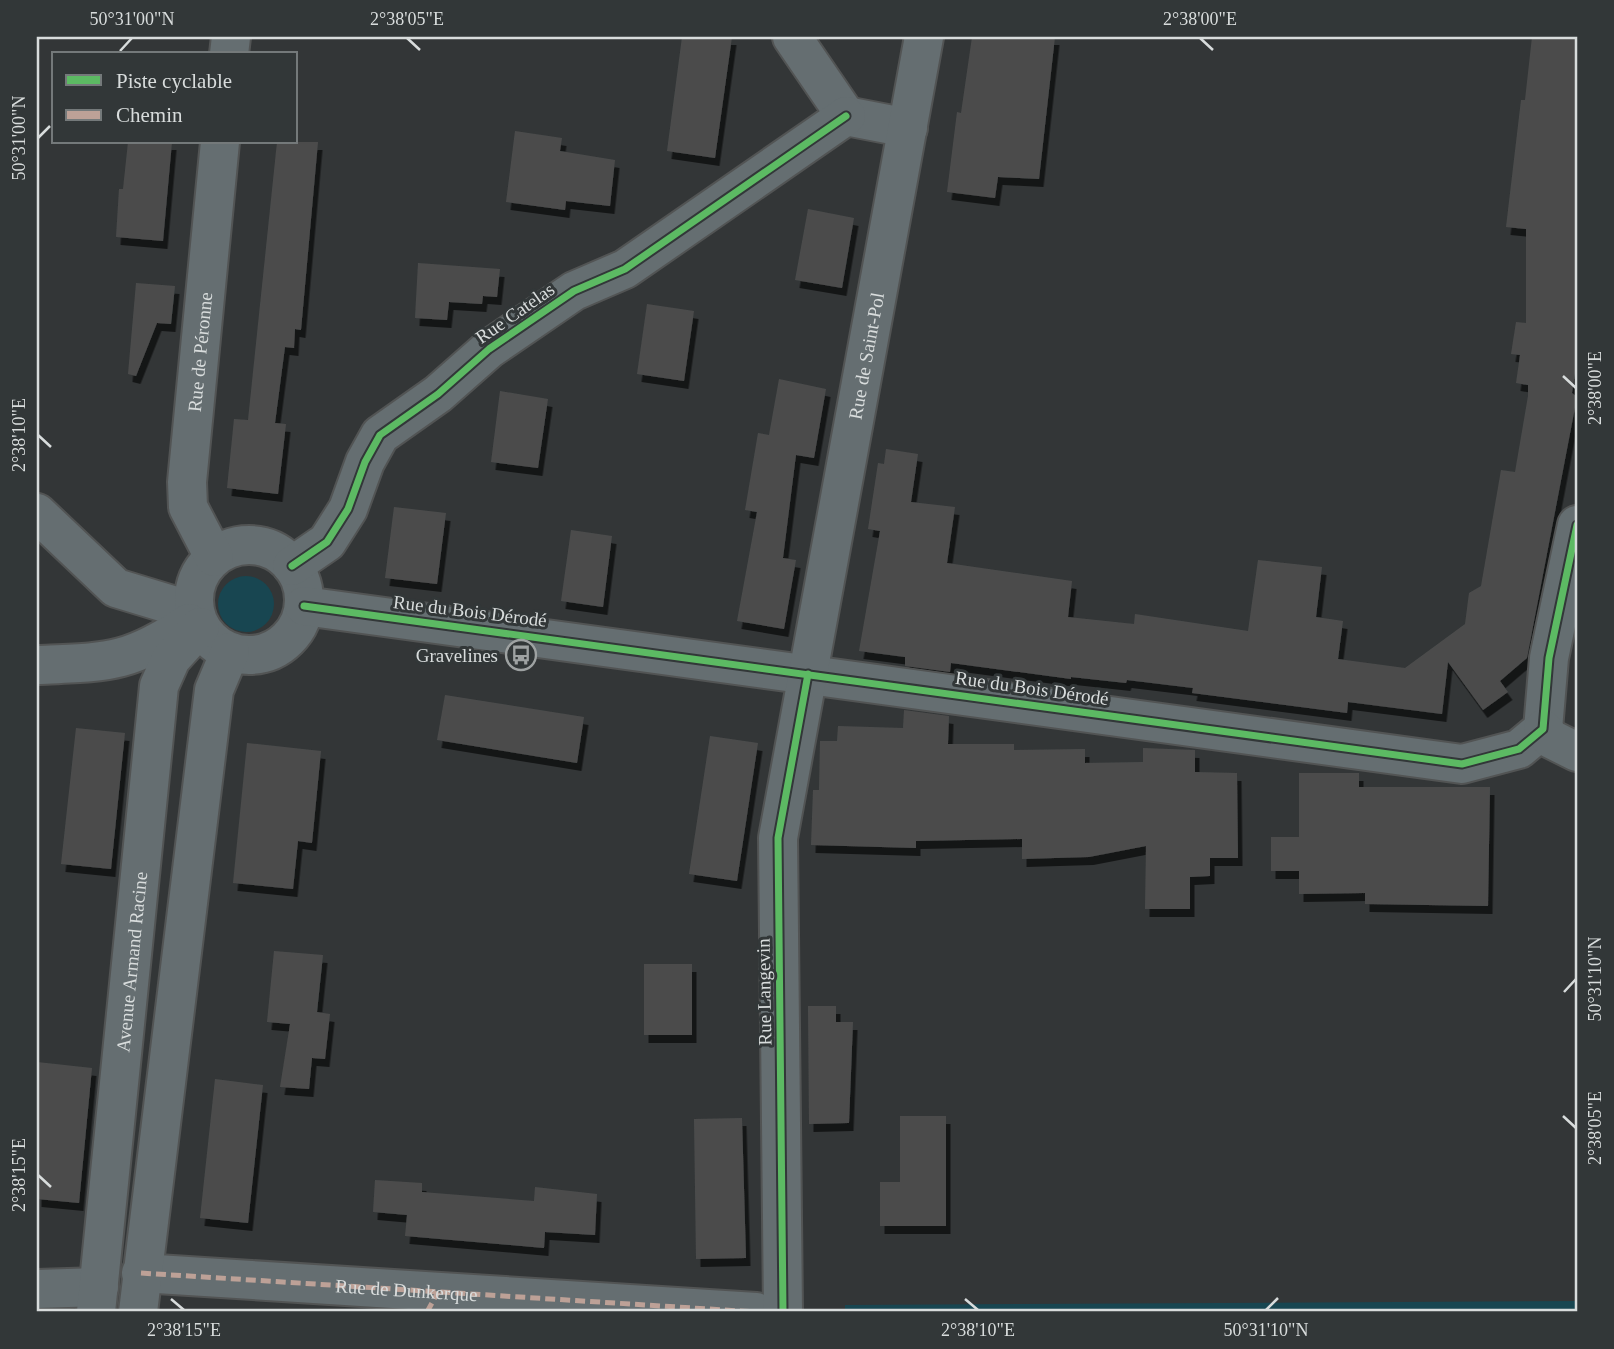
<svg xmlns="http://www.w3.org/2000/svg" width="1614" height="1349" font-family="Georgia,serif">
	<style>
		.green { fill: #184651 }
		.building { fill: #4b4c4c; filter: url(#shadow) }
		.lines { fill: none; stroke-linecap: round; stroke-linejoin: round }
		.minor-casing { stroke: #525454; stroke-width: 42 }
		.minor { stroke: #656e71; stroke-width: 38 }
		.quiet { stroke: #bda197; stroke-width: 5; stroke-dasharray: 10 5; stroke-linecap: butt }
		.cycleway-casing { stroke: #323738; stroke-width: 11 }
		.cycleway { stroke: #5cba63; stroke-width: 7 }
		.ticks { fill: none; stroke: #d8dcdc; stroke-width: 2.5 }
		.labels { text-anchor: middle; dominant-baseline: central; stroke-width: 6; stroke-linejoin: round; paint-order: stroke }
		.street-label { font-size: 19px; fill: #d8dcdc; stroke: #323738 }
		.poi-label { font-size: 19px; fill: #d8dcdc; stroke: #323738; text-anchor: end }
		.neatline { fill: none; stroke: #d8dcdc; stroke-width: 2.5 }
		.ticks-label { font-size: 18px; text-anchor: middle; fill: #d8dcdc }
	</style>
	<defs>
		<filter id="shadow"><feDropShadow dx="4.5" dy="8" stdDeviation="0" flood-color="#0009"/></filter>
	</defs>
	<rect width="100%" height="100%" fill="#333637"/>
	<path class="green" d="M218 604a28 28 0 1 1 56 0a28 28 0 1 1-56 0Z
		M 1577,1301 L 1577,1312 L 845,1312 L 845,1305 Z"/>
	<path class="building" d="M 682,37 L 732,37 L 715,158 L 667,151 Z
		M 972,37 L 1055,37 L 1039,179 L 998,177 L 995,198 L 947,192 L 957,112 L 961,113 Z
		M 1532,37 L 1577,37 L 1577,360 L 1572,393 L 1577,397 L 1527,658 L 1500,681 L 1508,692 L 1483,710 L 1448,662 L 1442,714 L 1348,702 L 1347,713 L 1192,693 L 1193,688 L 1127,680 L 1126,683 L 1071,677 L 1071,679 L 951,663 L 950,672 L 905,666 L 905,657 L 859,651 L 880,531 L 868,529 L 878,463 L 884,464 L 886,449 L 918,454 L 911,502 L 955,507 L 947,563 L 1072,581 L 1068,617 L 1134,624 L 1135,614 L 1248,631 L 1258,560 L 1322,567 L 1316,617 L 1343,621 L 1338,659 L 1405,668 L 1465,624 L 1469,593 L 1481,586 L 1501,470 L 1515,472 L 1528,396 L 1528,385 L 1516,383 L 1520,355 L 1511,354 L 1516,322 L 1526,323 L 1526,229 L 1506,227 L 1521,100 L 1525,100 Z
		M 515,131 L 562,138 L 560,151 L 615,160 L 610,206 L 566,201 L 565,210 L 506,202 Z
		M 128,142 L 172,142 L 163,241 L 116,237 L 119,189 L 123,189 Z
		M 277,142 L 318,142 L 301,330 L 295,329 L 294,348 L 285,347 L 275,423 L 286,424 L 278,494 L 227,488 L 234,419 L 248,420 Z
		M 808,209 L 854,218 L 842,288 L 795,280 Z
		M 418,263 L 500,269 L 497,297 L 483,296 L 482,304 L 449,302 L 447,320 L 415,318 Z
		M 136,283 L 175,286 L 171,324 L 157,323 L 136,376 L 128,374 Z
		M 647,304 L 694,311 L 684,381 L 637,374 Z
		M 779,379 L 826,389 L 814,458 L 796,455 L 783,558 L 796,560 L 784,629 L 737,621 L 757,512 L 745,510 L 758,433 L 769,435 Z
		M 500,391 L 548,399 L 538,468 L 491,462 Z
		M 394,507 L 446,513 L 437,584 L 385,578 Z
		M 571,530 L 612,536 L 603,607 L 561,601 Z
		M 445,695 L 584,717 L 577,763 L 437,740 Z
		M 904,710 L 949,716 L 948,744 L 1014,744 L 1014,750 L 1085,749 L 1085,763 L 1143,762 L 1143,748 L 1195,750 L 1195,772 L 1237,773 L 1238,858 L 1210,858 L 1210,876 L 1190,877 L 1190,909 L 1145,909 L 1146,846 L 1089,857 L 1022,859 L 1022,839 L 916,841 L 916,848 L 811,845 L 813,790 L 819,790 L 820,741 L 837,741 L 838,726 L 903,728 Z
		M 76,728 L 125,733 L 111,869 L 61,864 Z
		M 710,736 L 758,743 L 737,881 L 689,874 Z
		M 247,743 L 321,751 L 312,843 L 298,841 L 293,889 L 233,883 Z
		M 1299,773 L 1359,773 L 1359,787 L 1490,787 L 1488,906 L 1365,904 L 1365,893 L 1299,894 L 1299,871 L 1271,871 L 1271,837 L 1299,837 Z
		M 274,951 L 323,955 L 317,1012 L 330,1014 L 325,1059 L 312,1058 L 309,1089 L 280,1087 L 290,1024 L 267,1022 Z
		M 644,964 L 692,964 L 692,1035 L 644,1035 Z
		M 808,1006 L 836,1006 L 836,1022 L 853,1022 L 849,1123 L 809,1124 Z
		M 37,1062 L 92,1068 L 79,1203 L 37,1199 Z
		M 215,1079 L 263,1085 L 248,1223 L 200,1218 Z
		M 900,1116 L 946,1116 L 946,1226 L 880,1226 L 880,1182 L 900,1182 Z
		M 742,1118 L 746,1258 L 696,1259 L 694,1119 Z
		M 375,1180 L 422,1183 L 422,1192 L 534,1201 L 535,1187 L 597,1194 L 595,1235 L 545,1232 L 544,1248 L 405,1236 L 407,1215 L 373,1212 Z"/>
	<g class="lines">
		<g class="minor-casing">
			<g id="minor">
				<path d="M 792,37 L 846,116"/>
				<path d="M 229,54 L 231,37"/>
				<path d="M 846,116 L 908,128"/>
				<path d="M 37,513 L 116,588 L 195,612"/>
				<circle cx="249" cy="600" r="55"/>
				<path id="s1" d="M 214,557 L 188,507 L 187,482 L 220,142"/>
				<path d="M 292,566 L 327,542 L 348,509 L 365,462 L 380,435 L 438,394 L 489,349 L 574,291 L 625,269 L 846,116"/>
				<path d="M 304,606 L 1462,764 L 1519,749 L 1543,729 L 1549,658 L 1577,525"/>
				<path d="M 37,665 C 108,662 128,664 189,623"/>
				<path d="M 1543,729 L 1551,739 L 1577,752"/>
				<path id="s2" d="M 141,1273 L 756,1312"/>
				<path d="M 37,1289 L 99,1287"/>
				<path id="s3" d="M 96,1312 L 159,686 L 171,659 L 200,627"/>
				<path d="M 138,1312 L 214,690 L 230,652"/>
				<path id="s4" d="M 783,1312 L 778,838 L 924,37"/>
			</g>
		</g>
		<use href="#minor" class="minor"/>
		<path class="quiet" d="M 141,1273 L 756,1312
			M 427,1312 L 438,1292"/>
		<g class="cycleway-casing">
			<path id="cycleway" d="M 292,566 L 327,542 L 348,509 L 365,462 L 380,435 L 438,394 L 489,349 L 574,291 L 625,269 L 846,116
				M 304,606 L 1462,764 L 1519,749 L 1543,729 L 1549,658 L 1577,525
				M 783,1312 L 778,838 L 808,674"/>
		</g>
		<use href="#cycleway" class="cycleway"/>
	</g>
	<path class="ticks" d="M 407,38 L 420,50M 1200,38 L 1213,50M 120,51 L 132,38M 38,138 L 50,126M 1563,376 L 1576,388M 38,435 L 51,447M 1564,992 L 1576,979M 1563,1116 L 1576,1128M 38,1175 L 51,1187M 171,1299 L 184,1310M 965,1299 L 978,1310M 1266,1310 L 1278,1298"/>
	<defs>
		<g id="bus-ring" transform="scale(1.575)"><circle r="9.5" fill="#323738" stroke="#9ea2a2" stroke-width="1.5"/><path d="M-5-6H5V4H4V6H2V4H-2V6H-4V4H-5ZM-3.5-4V0h7V-4ZM-3.5 1.2v1.5H-2V1.2ZM2 1.2v1.5H3.5V1.2Z" fill="#9ea2a2"/></g>
	</defs>
	<g fill-rule="evenodd">
		<use href="#bus-ring" x="521" y="655"/>
	</g>
	<g class="labels">
		<g class="street-label">
			<text transform="translate(515 313) rotate(-35)">Rue Catelas</text>
			<text stroke="none"><textPath href="#s1" startOffset="212">Rue de Péronne</textPath></text>
			<text stroke="none"><textPath href="#s4" startOffset="964">Rue de Saint-Pol</textPath></text>
			<text transform="translate(470 611) rotate(7)">Rue du Bois Dérodé</text>
			<text transform="translate(1032 688) rotate(8)">Rue du Bois Dérodé</text>
			<text stroke="none"><textPath href="#s3" startOffset="352">Avenue Armand Racine</textPath></text>
			<text transform="translate(764 992) rotate(-91)">Rue Langevin</text>
			<text stroke="none"><textPath href="#s2" startOffset="266">Rue de Dunkerque</textPath></text>
		</g>
		<g class="poi-label">
			<text x="498" y="655">Gravelines</text>
		</g>
	</g>
	<rect width="1614" height="1349" fill="none" stroke="#323738" stroke-width="77"/>
	<rect x="52" y="52" width="245" height="91" fill="#323738" stroke="#74797a" stroke-width="2"/>
	<rect x="66" y="75" width="35" height="10" fill="#5cba63" stroke="#74797a" stroke-width="2"/>
	<text x="116" y="88" font-size="21" fill="#d8dcdc">Piste cyclable</text>
	<rect x="66" y="110" width="35" height="10" fill="#bda197" stroke="#74797a" stroke-width="2"/>
	<text x="116" y="122" font-size="21" fill="#d8dcdc">Chemin</text>
	<rect x="38" y="38" width="1538" height="1272" class="neatline"/>
	<g class="ticks-label">
		<text x="132" y="25">50°31'00"N</text>
		<text x="407" y="25">2°38'05"E</text>
		<text x="1200" y="25">2°38'00"E</text>
		<text transform="translate(19 138) rotate(-90)" y="6">50°31'00"N</text>
		<text transform="translate(1595 388) rotate(-90)" y="6">2°38'00"E</text>
		<text transform="translate(19 435) rotate(-90)" y="6">2°38'10"E</text>
		<text transform="translate(1595 979) rotate(-90)" y="6">50°31'10"N</text>
		<text transform="translate(1595 1128) rotate(-90)" y="6">2°38'05"E</text>
		<text transform="translate(19 1175) rotate(-90)" y="6">2°38'15"E</text>
		<text x="184" y="1336">2°38'15"E</text>
		<text x="978" y="1336">2°38'10"E</text>
		<text x="1266" y="1336">50°31'10"N</text>
	</g>
</svg>
